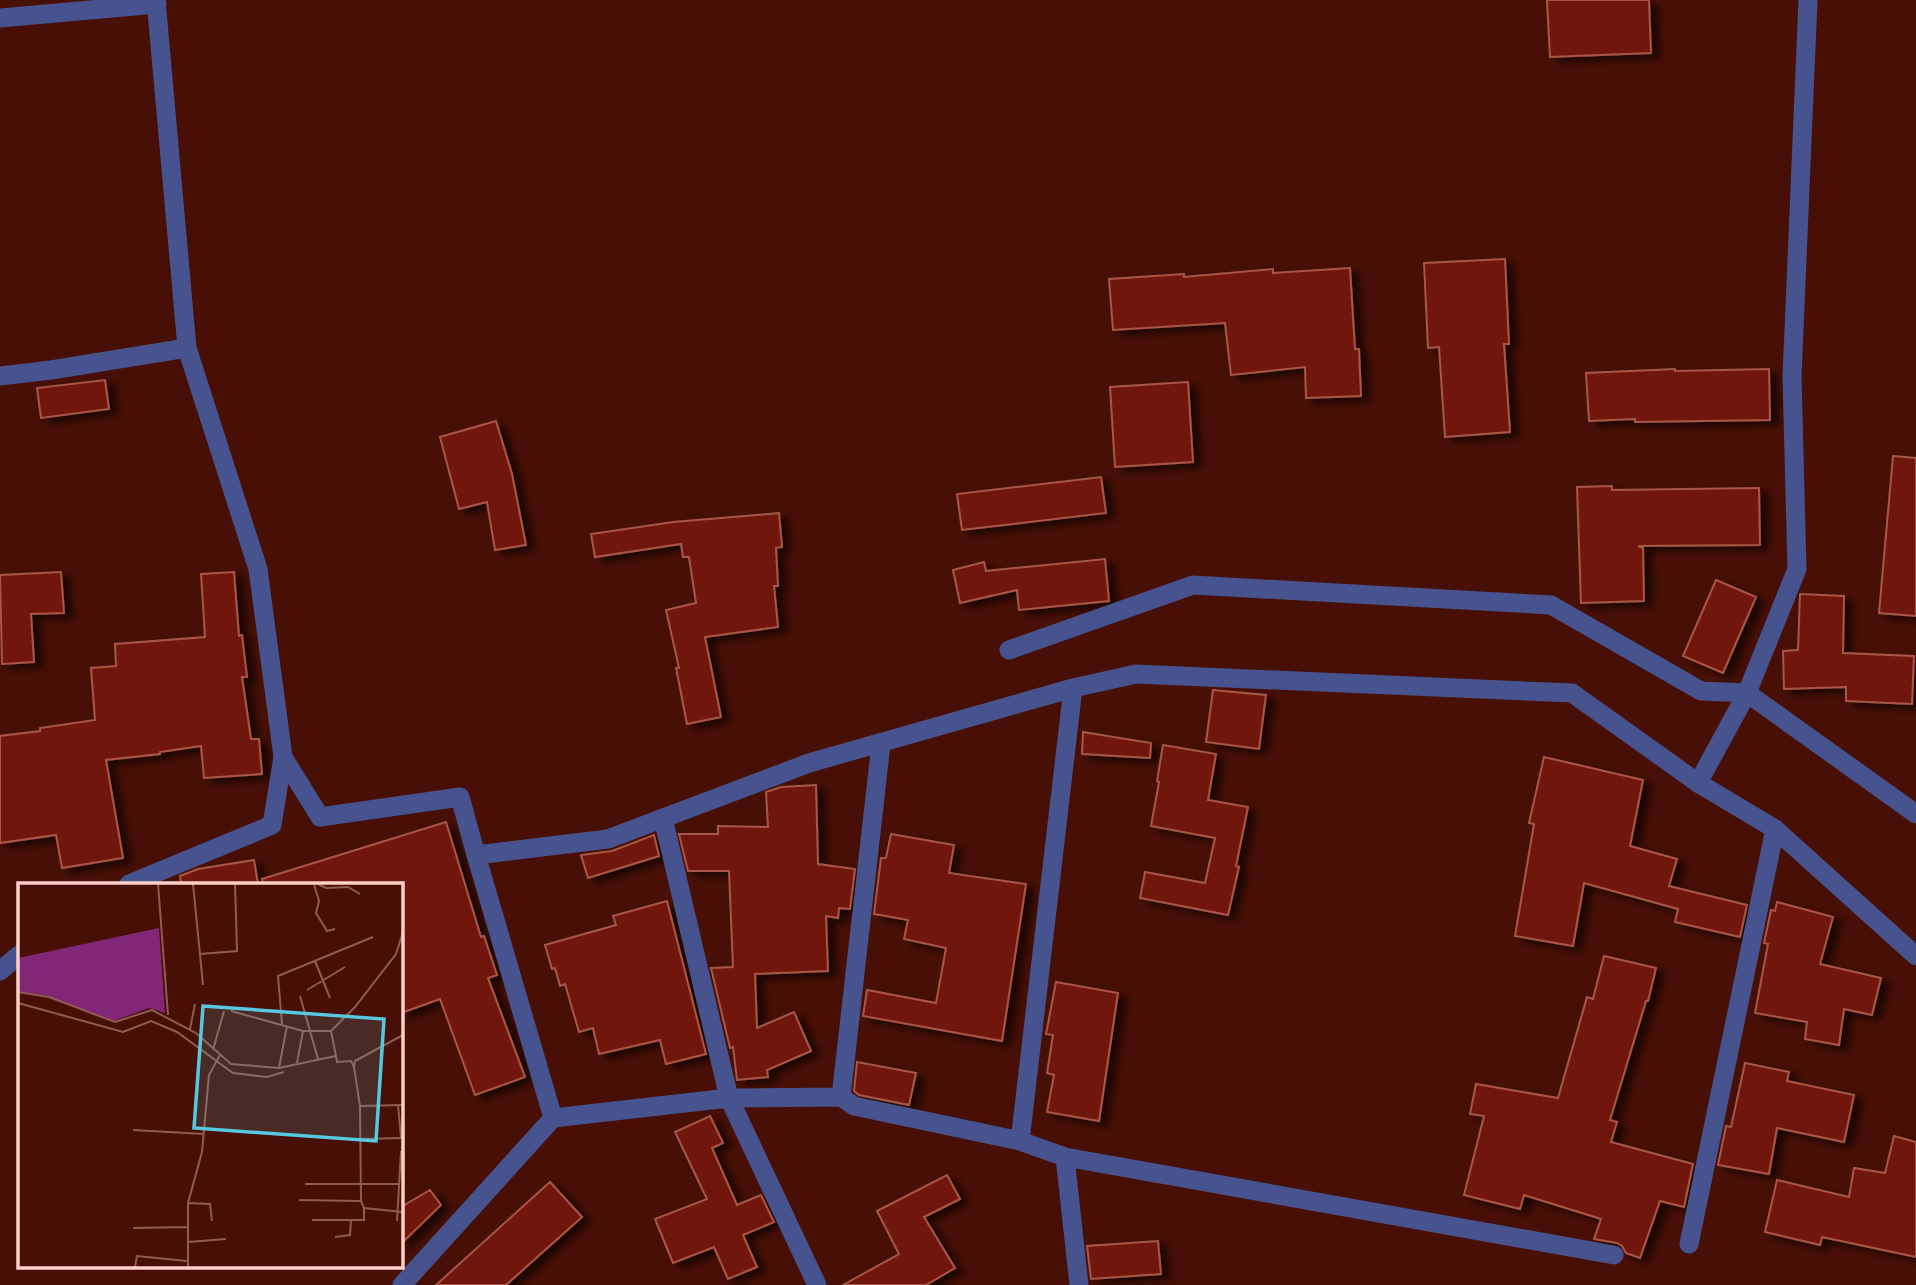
<svg xmlns="http://www.w3.org/2000/svg" width="1916" height="1285" font-family="Jost,sans-serif">
	<style>
		.building { fill: #711908; stroke: #a75746; stroke-width: 2; filter: url(#shadow) }
		.lines { fill: none; stroke-linecap: round; stroke-linejoin: round }
		.minor { stroke: #46538e; stroke-width: 19 }
		.tertiary { stroke: #46538e; stroke-width: 19 }
		.inset-road { fill: none; stroke: #905c52; stroke-width: 2 }
		.view { fill: #56c9e0; fill-opacity: 0.15; stroke: #56c9e0; stroke-width: 3.5 }
		.inset-edge { fill: none; stroke: #fed0c6; stroke-width: 3.5 }
	</style>
	<defs>
		<filter id="shadow"><feDropShadow dx="8" dy="4.5" stdDeviation="3.5" flood-color="#0009"/></filter>
	</defs>
	<rect width="100%" height="100%" fill="#470f05"/>
	<path class="building" d="M 1547,0 L 1649,0 L 1651,53 L 1550,57 Z
		M 1505,259 L 1509,344 L 1504,344 L 1510,432 L 1445,437 L 1439,347 L 1428,348 L 1424,263 Z
		M 1350,268 L 1355,349 L 1359,349 L 1361,396 L 1306,398 L 1305,367 L 1231,375 L 1225,323 L 1113,330 L 1109,279 L 1184,274 L 1184,277 L 1273,269 L 1273,273 Z
		M 1675,369 L 1675,371 L 1769,369 L 1770,420 L 1635,422 L 1635,419 L 1589,421 L 1586,373 Z
		M 105,380 L 109,409 L 41,418 L 37,388 Z
		M 1188,382 L 1193,462 L 1115,467 L 1110,387 Z
		M 496,421 L 512,474 L 526,545 L 495,550 L 487,502 L 459,509 L 440,437 Z
		M 1893,456 L 1916,458 L 1916,616 L 1879,613 Z
		M 1101,477 L 1106,513 L 962,530 L 957,494 Z
		M 1612,486 L 1612,490 L 1759,488 L 1760,545 L 1638,546 L 1643,548 L 1644,601 L 1581,603 L 1577,487 Z
		M 779,513 L 782,547 L 776,548 L 778,586 L 774,586 L 778,627 L 705,637 L 721,717 L 687,724 L 676,668 L 679,668 L 666,610 L 696,603 L 689,557 L 683,557 L 681,544 L 595,557 L 591,534 L 673,522 Z
		M 1105,559 L 1109,601 L 1019,610 L 1017,590 L 960,603 L 953,570 L 984,562 L 986,571 Z
		M 61,572 L 64,613 L 31,614 L 34,662 L 2,664 L 0,575 Z
		M 234,572 L 239,636 L 242,635 L 247,677 L 242,677 L 251,739 L 259,739 L 262,774 L 204,778 L 201,746 L 160,752 L 160,754 L 106,760 L 123,858 L 62,868 L 56,835 L 0,843 L 0,736 L 40,731 L 40,728 L 95,720 L 91,668 L 116,666 L 115,644 L 205,637 L 201,574 Z
		M 1716,580 L 1756,597 L 1723,673 L 1683,656 Z
		M 1800,594 L 1844,596 L 1843,653 L 1914,656 L 1912,704 L 1846,701 L 1846,687 L 1784,689 L 1783,651 L 1798,650 Z
		M 1213,690 L 1266,695 L 1259,749 L 1206,742 Z
		M 1083,732 L 1151,743 L 1150,758 L 1082,754 Z
		M 1163,745 L 1216,754 L 1208,800 L 1248,807 L 1236,866 L 1239,867 L 1228,915 L 1140,898 L 1145,872 L 1205,883 L 1215,838 L 1151,826 L 1159,782 L 1157,781 Z
		M 1544,757 L 1643,780 L 1630,846 L 1677,859 L 1669,886 L 1747,905 L 1740,937 L 1675,922 L 1678,909 L 1584,883 L 1573,946 L 1515,936 L 1534,824 L 1529,823 Z
		M 816,785 L 818,864 L 855,869 L 850,909 L 839,908 L 838,918 L 826,916 L 828,971 L 755,974 L 757,1028 L 794,1012 L 811,1051 L 767,1070 L 768,1077 L 737,1080 L 733,1047 L 730,1048 L 711,968 L 733,967 L 729,871 L 688,871 L 679,834 L 718,834 L 718,826 L 768,827 L 766,792 L 781,787 Z
		M 446,822 L 481,937 L 484,936 L 497,975 L 488,978 L 525,1077 L 475,1095 L 440,999 L 401,1013 L 401,884 L 263,884 L 262,879 Z
		M 891,834 L 954,845 L 949,873 L 1026,884 L 1002,1041 L 863,1016 L 867,990 L 936,1003 L 946,948 L 904,939 L 908,920 L 874,914 L 881,858 L 886,858 Z
		M 654,835 L 659,856 L 588,878 L 581,855 L 612,851 Z
		M 254,860 L 258,884 L 181,884 L 180,876 L 198,869 Z
		M 667,901 L 706,1054 L 666,1064 L 660,1040 L 599,1054 L 593,1028 L 579,1032 L 565,984 L 560,986 L 555,968 L 552,969 L 545,945 L 616,925 L 613,916 Z
		M 1777,902 L 1833,917 L 1820,964 L 1881,978 L 1872,1015 L 1844,1009 L 1839,1045 L 1805,1039 L 1807,1022 L 1755,1013 L 1768,944 L 1764,943 L 1771,910 L 1775,911 Z
		M 1604,956 L 1656,968 L 1648,1001 L 1646,1001 L 1610,1120 L 1617,1122 L 1611,1142 L 1693,1164 L 1684,1207 L 1660,1201 L 1640,1258 L 1626,1253 L 1622,1246 L 1617,1243 L 1594,1239 L 1601,1219 L 1524,1195 L 1520,1209 L 1464,1195 L 1484,1116 L 1470,1114 L 1476,1084 L 1558,1098 L 1587,997 L 1593,999 Z
		M 1056,982 L 1118,993 L 1099,1121 L 1047,1112 L 1054,1075 L 1047,1073 L 1053,1035 L 1046,1034 Z
		M 857,1062 L 916,1073 L 909,1105 L 859,1095 L 854,1091 Z
		M 1745,1063 L 1789,1072 L 1787,1081 L 1854,1095 L 1844,1142 L 1777,1128 L 1769,1174 L 1718,1165 L 1726,1126 L 1731,1127 Z
		M 710,1116 L 723,1143 L 712,1148 L 737,1205 L 761,1195 L 774,1222 L 743,1235 L 757,1267 L 728,1279 L 714,1247 L 673,1263 L 655,1219 L 707,1199 L 675,1132 Z
		M 1894,1136 L 1916,1142 L 1916,1257 L 1822,1237 L 1820,1245 L 1765,1232 L 1777,1180 L 1849,1197 L 1854,1168 L 1885,1173 Z
		M 947,1175 L 960,1199 L 924,1217 L 955,1268 L 926,1285 L 843,1285 L 899,1254 L 877,1211 Z
		M 550,1182 L 582,1217 L 506,1285 L 436,1285 Z
		M 430,1190 L 441,1205 L 401,1244 L 401,1207 Z
		M 1158,1241 L 1161,1274 L 1091,1279 L 1087,1246 Z"/>
	<g class="lines">
		<path class="minor" d="M 156,0 L 187,348 L 258,569 L 283,757 L 320,817 L 460,797 L 476,855
			M 0,18 L 157,4
			M 0,376 L 51,370 L 187,348
			M 1009,650 L 1193,585 L 1551,605 L 1701,691 L 1747,693 L 1916,814
			M 1698,783 L 1747,693 L 1797,569 L 1792,377 L 1808,0
			M 663,818 L 729,1098 L 817,1285
			M 129,884 L 272,825 L 283,757
			M 0,971 L 19,955
			M 841,1097 L 881,744
			M 553,1118 L 729,1098 L 841,1097 L 854,1106 L 1020,1141 L 1065,1157 L 1614,1255
			M 1020,1141 L 1073,688
			M 1065,1157 L 1079,1285
			M 1689,1244 L 1775,829"/>
		<path class="tertiary" d="M 402,1285 L 553,1118 L 476,855 L 608,839 L 809,763 L 1073,688 L 1136,674 L 1572,693 L 1698,783 L 1775,829 L 1916,956"/>
	</g>
	<g transform="translate(18 883)">
		<rect width="385" height="385" fill="#470f05"/>
		<path d="M 141,45 L 147,130 L 131,125 L 96,138 L 27,112 L 0,109 L 0,75 Z" fill="#822777"/>
		<path class="inset-road" d="M 140,1 L 150,132M 175,1 L 185,102M 296,1 L 301,18 L 298,30 L 309,48 L 317,46M 300,1 L 308,5 L 330,4 L 342,11M 182,71 L 219,68 L 217,1M 297,78 L 312,115M 289,107 L 327,84M 0,109 L 31,114 L 97,139 L 134,127 L 178,150 L 213,181 L 261,185 L 318,173 L 313,148 L 337,124 L 378,71 L 385,49M 282,113 L 300,176M 0,120 L 105,149 L 133,138 L 159,149 L 215,190 L 249,194 L 266,189M 213,128 L 285,148 L 313,148M 264,141 L 260,93 L 355,54M 172,146 L 177,121M 195,167 L 206,128M 318,173 L 319,179 L 333,178 L 336,184 L 342,223 L 343,318 L 346,325 L 385,329M 279,180 L 285,148M 336,184 L 337,178 L 385,152M 261,185 L 269,143M 380,222 L 383,254M 342,223 L 385,222M 115,247 L 186,251M 343,256 L 385,255M 287,301 L 381,301M 281,317 L 342,318M 170,320 L 192,321 L 194,338M 294,337 L 346,337 L 346,325M 379,338 L 383,268M 115,345 L 170,344M 317,354 L 332,352 L 333,336M 170,359 L 208,356M 117,384 L 119,373 L 169,378M 170,384 L 170,320 L 184,269 L 191,192 L 202,172"/>
		<path class="view" d="M 185,123 L 366,136 L 358,258 L 176,245 Z"/>
		<rect width="385" height="385" class="inset-edge"/>
	</g>
</svg>
